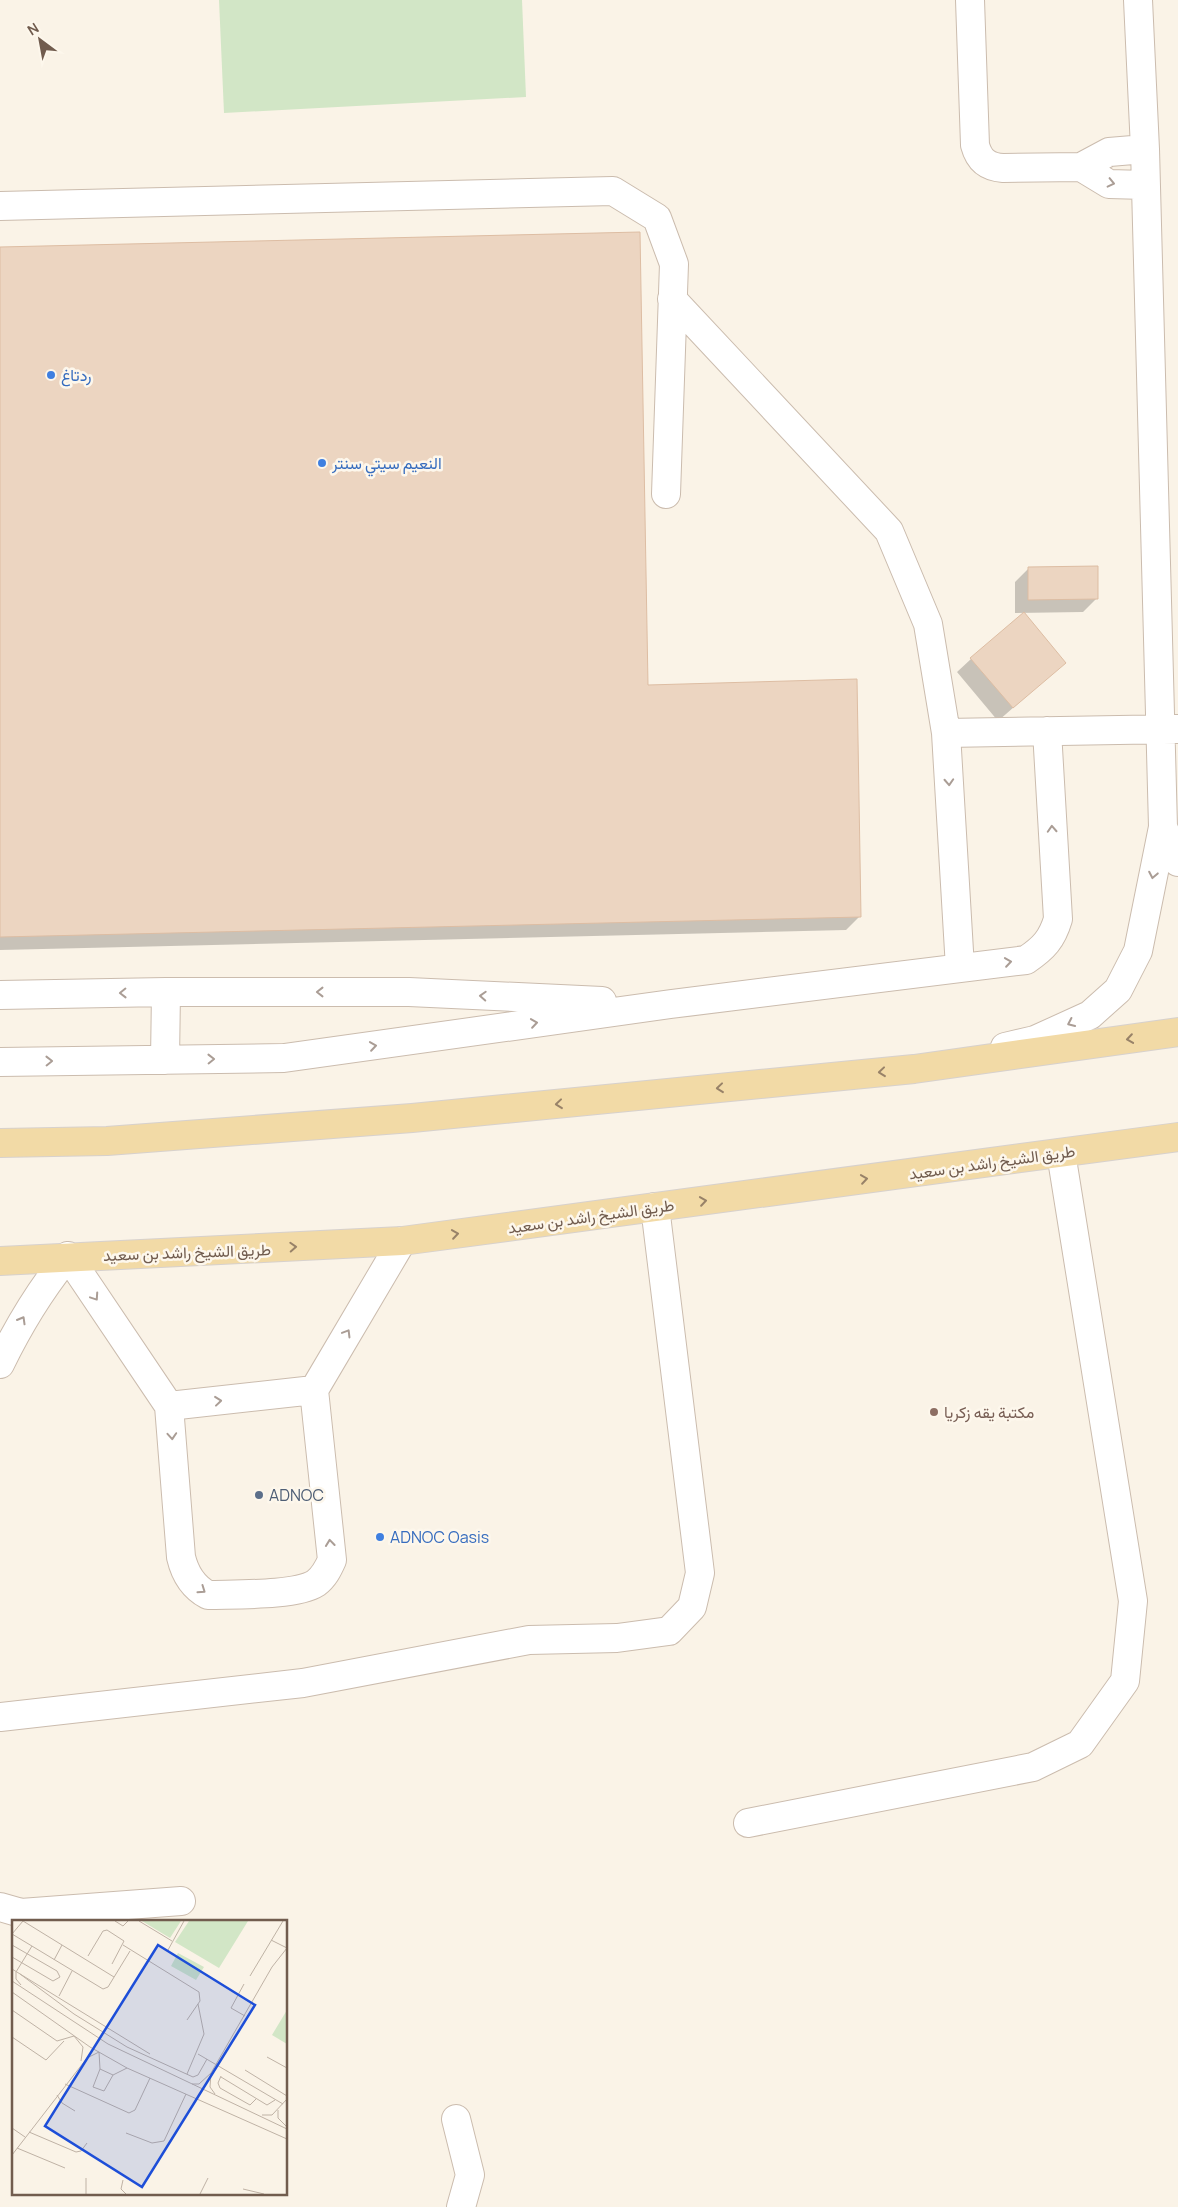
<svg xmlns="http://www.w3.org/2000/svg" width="1178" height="2207" font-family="Manrope,Vazirmatn,sans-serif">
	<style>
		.green { fill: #d2e6c6 }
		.shadow { fill: #0003 }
		.building { fill: #ecd5c1; stroke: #ddbda3 }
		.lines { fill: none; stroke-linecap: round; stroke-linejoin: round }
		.minor-casing { stroke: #cbbcae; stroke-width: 30 }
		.major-casing { stroke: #d7d1cd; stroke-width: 30 }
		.minor { stroke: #fff; stroke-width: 28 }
		.major { stroke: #f2daa6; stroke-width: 28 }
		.oneway { stroke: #aa9d95 }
		.oneway2 { stroke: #988268 }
		.shop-dot { fill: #3f7fe0; stroke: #fdf7ec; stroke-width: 2 }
		.education-dot { fill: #8d6e63; stroke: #fdf7ec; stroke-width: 2 }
		.service-dot { fill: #5c6f8a; stroke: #fdf7ec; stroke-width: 2 }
		.labels { text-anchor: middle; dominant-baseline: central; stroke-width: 5; stroke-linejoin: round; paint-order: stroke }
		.shop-label { font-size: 16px; fill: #366cbe; stroke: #fdf7ec; text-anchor: start }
		.street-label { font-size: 16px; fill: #715c4e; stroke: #fdf7ec }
		.education-label { font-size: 16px; fill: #785e54; stroke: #fdf7ec; text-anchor: start }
		.service-label { font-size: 16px; fill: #4e5e75; stroke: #fdf7ec; text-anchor: start }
		.inset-road { fill: none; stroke: #bfb2a5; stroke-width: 1 }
		.view { fill: #1d4ed8; fill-opacity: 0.15; stroke: #1d4ed8; stroke-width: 2.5 }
		.inset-edge { fill: none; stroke: #715c4e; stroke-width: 2.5 }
	</style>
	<rect width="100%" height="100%" fill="#faf3e7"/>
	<path class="green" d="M 219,0 L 522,0 L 526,97 L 224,113 Z"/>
	<path class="shadow" d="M 0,248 L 646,686 L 859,917 L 846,930 L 0,950 Z
		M 1029,568 L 1097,598 L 1083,612 L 1015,613 L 1015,582 Z
		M 971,659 L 1064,663 L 998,721 L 957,672 Z"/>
	<path class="building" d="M 640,232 L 648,685 L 857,679 L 861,917 L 0,937 L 0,247 Z
		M 1098,566 L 1098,599 L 1028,600 L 1028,567 Z
		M 1024,612 L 1066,663 L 1013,708 L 970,658 Z"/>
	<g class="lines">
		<g class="minor-casing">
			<path id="minor" d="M 970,0 L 975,145 C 979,160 987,167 1003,168 L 1081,167 L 1109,152 L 1145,149
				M 1081,167 L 1109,184 L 1145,185
				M 0,206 L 613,191 L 657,218 L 674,264 L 666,494
				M 672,299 L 889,531 L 928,624 L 946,733 L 960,968
				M 946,733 L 1177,729
				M 1163,827 L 1178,862
				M 0,995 L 166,992 L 409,992 L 602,1001
				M 1005,1047 L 1035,1040 L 1090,1015 L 1118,990 L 1138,951 L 1163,827 L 1145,149 L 1138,0
				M 165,1060 L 166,992
				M 0,1062 L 284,1058 L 671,1004 L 1026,960 C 1044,948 1052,939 1058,919 L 1047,731
				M 0,1364 C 19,1325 40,1290 68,1256 L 169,1406 L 181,1557 C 185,1574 193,1587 208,1595 C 235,1594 296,1596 316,1583 C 324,1577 328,1569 332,1560 L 314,1390
				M 169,1406 L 314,1390 L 402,1241
				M 0,1717 L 303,1683 L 529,1640 L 617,1638 L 669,1631 L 692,1607 L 700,1573 L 655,1207
				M 748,1823 L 1033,1767 L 1080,1744 L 1125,1681 L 1133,1601 L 1061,1153
				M 0,1907 L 21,1913 L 181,1901
				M 456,2119 L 470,2175 L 461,2207"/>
		</g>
		<g class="major-casing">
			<path id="major" d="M 0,1143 L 107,1141 L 412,1118 L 914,1069 L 1178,1032
				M 0,1261 L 402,1241 L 1178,1137"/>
		</g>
		<use href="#minor" class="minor"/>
		<use href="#major" class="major"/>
	</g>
	<defs><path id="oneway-chevron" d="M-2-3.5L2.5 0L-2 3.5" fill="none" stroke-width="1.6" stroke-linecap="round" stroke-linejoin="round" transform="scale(1.25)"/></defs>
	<g class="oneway">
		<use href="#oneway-chevron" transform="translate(1111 183) rotate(13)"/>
		<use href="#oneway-chevron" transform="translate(949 782) rotate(87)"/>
		<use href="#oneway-chevron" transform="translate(1052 829) rotate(-93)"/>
		<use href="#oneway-chevron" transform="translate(1153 875) rotate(101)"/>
		<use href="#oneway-chevron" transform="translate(1008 962) rotate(-8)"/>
		<use href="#oneway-chevron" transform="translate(320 992) rotate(-180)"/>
		<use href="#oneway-chevron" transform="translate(123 993) rotate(179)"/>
		<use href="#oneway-chevron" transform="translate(483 996) rotate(-177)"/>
		<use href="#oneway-chevron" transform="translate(534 1023) rotate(-8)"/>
		<use href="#oneway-chevron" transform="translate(1071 1023) rotate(155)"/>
		<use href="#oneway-chevron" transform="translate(373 1046) rotate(-8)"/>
		<use href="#oneway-chevron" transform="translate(211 1059) rotate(-1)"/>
		<use href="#oneway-chevron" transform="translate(49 1061) rotate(-1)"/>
		<use href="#oneway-chevron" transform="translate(95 1297) rotate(56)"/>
		<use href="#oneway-chevron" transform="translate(22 1320) rotate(-60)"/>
		<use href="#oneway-chevron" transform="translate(347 1333) rotate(-59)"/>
		<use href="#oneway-chevron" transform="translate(218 1401) rotate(-6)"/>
		<use href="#oneway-chevron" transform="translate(172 1436) rotate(86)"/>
		<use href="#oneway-chevron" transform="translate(330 1543) rotate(-96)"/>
		<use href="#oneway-chevron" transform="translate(202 1590) rotate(35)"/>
	</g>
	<g class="oneway2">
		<use href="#oneway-chevron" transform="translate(1130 1039) rotate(172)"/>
		<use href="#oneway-chevron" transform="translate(882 1072) rotate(174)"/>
		<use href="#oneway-chevron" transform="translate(720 1088) rotate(174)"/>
		<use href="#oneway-chevron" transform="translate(559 1104) rotate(174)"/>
		<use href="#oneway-chevron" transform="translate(864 1179) rotate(-8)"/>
		<use href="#oneway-chevron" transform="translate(703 1201) rotate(-8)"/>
		<use href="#oneway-chevron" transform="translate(455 1234) rotate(-8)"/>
		<use href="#oneway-chevron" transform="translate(293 1247) rotate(-3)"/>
	</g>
	<g class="shop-dot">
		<circle cx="51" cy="375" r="5"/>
		<circle cx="322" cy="463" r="5"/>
		<circle cx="380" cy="1537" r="5"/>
	</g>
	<circle class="education-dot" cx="934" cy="1412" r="5"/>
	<circle class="service-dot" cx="259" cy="1495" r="5"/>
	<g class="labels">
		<g class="shop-label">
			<text x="61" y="375">ردتاغ</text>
			<text x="332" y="463">النعيم سيتي سنتر</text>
			<text x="390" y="1537">ADNOC Oasis</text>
		</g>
		<g class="street-label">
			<text transform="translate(992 1162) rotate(-8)">طريق الشيخ راشد بن سعيد</text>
			<text transform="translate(591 1216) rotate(-8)">طريق الشيخ راشد بن سعيد</text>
			<text transform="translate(187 1252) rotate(-2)">طريق الشيخ راشد بن سعيد</text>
		</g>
		<g class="education-label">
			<text x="944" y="1412">مكتبة يقه زكريا</text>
		</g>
		<g class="service-label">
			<text x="269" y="1495">ADNOC</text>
		</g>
	</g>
	<g transform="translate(12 1920)">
		<rect width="275" height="275" fill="#faf3e7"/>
		<path d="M 130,1 L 169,1 L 158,18 ZM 177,1 L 236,1 L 207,48 L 163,22 ZM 166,33 L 192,47 L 184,60 L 159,46 ZM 275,90 L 275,124 L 260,115 Z" fill="#d2e6c6"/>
		<path class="inset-road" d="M 103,1 L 111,6 L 116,1M 127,1 L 160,21M 0,14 L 91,69 L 96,67 L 118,31M 0,14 L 11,1 L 102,57M 259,20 L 275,28M 0,25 L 45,51 L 48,57 L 41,61 L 0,37M 111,25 L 187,72 L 188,81 L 175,100M 156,30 L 172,1M 76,36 L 91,11 L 95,10 L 112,21 L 100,44M 42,40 L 50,25M 0,49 L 138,134M 8,54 L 62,94 L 115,127 L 181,157 L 186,155 L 195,139M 238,56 L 271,1M 0,61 L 96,124 L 275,209M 232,64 L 219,88 L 233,96M 9,65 L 4,59 L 4,52 L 20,26M 0,72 L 78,127 L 115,148 L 275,219M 47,76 L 60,51M 0,90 L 45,121 L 62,116 L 71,127 L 69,141M 0,117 L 34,140 L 52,121M 186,134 L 271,184M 255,137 L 275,148M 88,149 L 101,155 L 115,148M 233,150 L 275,176M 199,153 L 198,167 L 203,174M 175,154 L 192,114 L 186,84M 209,156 L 206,163 L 208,168 L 238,185 L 244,179M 209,157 L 255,185 L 263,180M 53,164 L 117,193 L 123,190 L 138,158M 180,164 L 187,164 L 199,153 L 260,47 L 275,28M 45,175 L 50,183 L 63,191M 266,190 L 266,198 L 274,206M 250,195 L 260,195 L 275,179M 0,208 L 13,217M 17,212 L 64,232 L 69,231 L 75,223M 114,213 L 140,223 L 152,221 L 174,174M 5,228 L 53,248M 0,235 L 75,138 L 87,132 L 88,149 L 81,167 L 92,171 L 101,155M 74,258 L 74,274M 111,260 L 109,269 L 114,274M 231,269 L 252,274M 188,274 L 196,258"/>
		<path class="view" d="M 146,25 L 243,85 L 130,267 L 33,206 Z"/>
		<rect width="275" height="275" class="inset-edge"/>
	</g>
	<g transform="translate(40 40) rotate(328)" stroke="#fdf7ec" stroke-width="4" paint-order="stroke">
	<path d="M0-4L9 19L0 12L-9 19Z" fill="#715c4e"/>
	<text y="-8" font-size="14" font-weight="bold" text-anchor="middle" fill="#715c4e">N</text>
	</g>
</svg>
